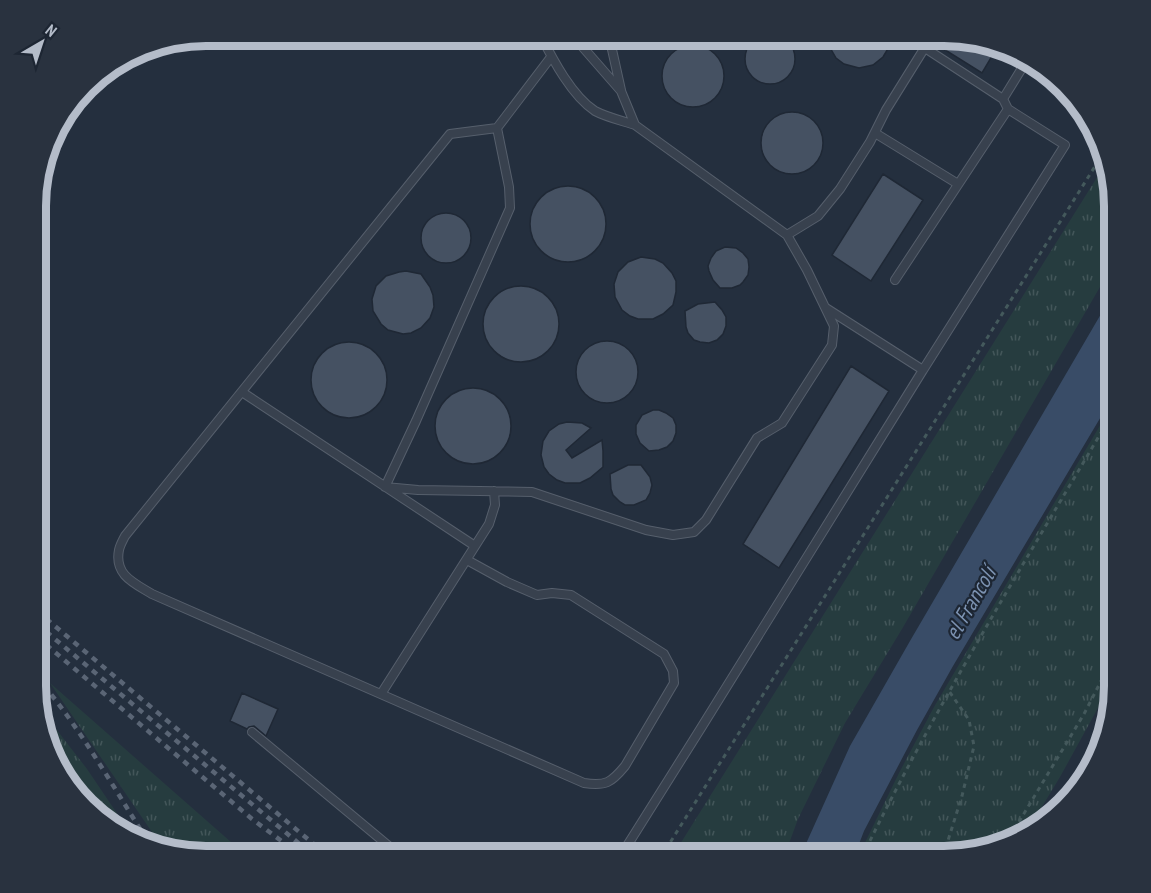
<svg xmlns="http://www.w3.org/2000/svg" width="1151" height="893" font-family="'PT Sans Narrow',sans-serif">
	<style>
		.grass { fill: url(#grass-tufts) }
		.water { fill: #394c67 }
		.building { fill: #455162; stroke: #1f2835; stroke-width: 1.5 }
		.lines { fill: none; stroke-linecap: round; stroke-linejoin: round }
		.service-casing { stroke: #565f6c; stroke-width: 10 }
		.path { stroke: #44595c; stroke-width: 3; stroke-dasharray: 4.5 4.5; stroke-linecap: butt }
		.service { stroke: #38414e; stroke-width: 8 }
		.rail { stroke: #5a6575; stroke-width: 4.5; stroke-dasharray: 6 6; stroke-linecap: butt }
		.labels { text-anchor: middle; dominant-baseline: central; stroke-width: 4.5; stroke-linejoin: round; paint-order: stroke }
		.water-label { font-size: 22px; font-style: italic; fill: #7c92b1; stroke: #1d2633 }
		.rim { fill: none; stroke: #b4bcc9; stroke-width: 8 }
	</style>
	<defs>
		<pattern id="grass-tufts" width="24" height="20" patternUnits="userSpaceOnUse" patternTransform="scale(1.5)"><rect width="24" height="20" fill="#263c3f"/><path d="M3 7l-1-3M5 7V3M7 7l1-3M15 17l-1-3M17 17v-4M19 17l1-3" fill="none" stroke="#435659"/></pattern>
	</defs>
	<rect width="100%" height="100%" fill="#242f3e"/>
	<path class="grass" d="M 1106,163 L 1115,206 L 1115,261 L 902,629 L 845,723 L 798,819 L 784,857 L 672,857 Z
		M 1115,400 L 1115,677 L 1060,777 L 1026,833 L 1010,844 L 944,857 L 858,857 L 899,773 L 934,707 Z
		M 50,683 L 248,857 L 196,857 L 166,850 L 154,835 Z
		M 39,707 L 87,769 L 135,840 L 94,814 L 53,762 Z"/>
	<path class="water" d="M 1115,290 L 1115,393 L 953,666 L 917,730 L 864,831 L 854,857 L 800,857 L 850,746 L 910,641 Z"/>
	<path class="building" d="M745 59a25 25 0 1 1 50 0a25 25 0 1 1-50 0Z
		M 827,36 L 891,36 L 889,47 L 883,57 L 873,65 L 859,68 L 844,64 L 836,58 L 832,51 Z
		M 949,36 L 955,36 L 998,46 L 982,73 L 942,48 Z
		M662 76a31 31 0 1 1 62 0a31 31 0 1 1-62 0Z
		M761 143a31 31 0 1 1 62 0a31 31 0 1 1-62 0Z
		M 883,174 L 923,200 L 871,281 L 832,255 Z
		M530 224a38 38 0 1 1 76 0a38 38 0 1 1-76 0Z
		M421 238a25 25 0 1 1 50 0a25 25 0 1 1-50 0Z
		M 725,247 L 736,248 L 743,253 L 748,259 L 749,267 L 748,275 L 743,282 L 740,285 L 732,288 L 720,288 L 713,280 L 709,271 L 708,266 L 711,258 L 716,251 Z
		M 641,257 L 655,259 L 663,263 L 672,273 L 676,281 L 676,292 L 673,305 L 663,314 L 653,319 L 638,319 L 630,316 L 622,310 L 615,297 L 614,284 L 618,272 L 628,262 Z
		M 406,271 L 421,274 L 430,287 L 433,295 L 434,307 L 430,318 L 421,328 L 411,333 L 403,334 L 388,330 L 381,324 L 373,311 L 372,299 L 376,286 L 386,276 L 399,272 Z
		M483 324a38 38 0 1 1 76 0a38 38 0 1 1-76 0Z
		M 715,302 L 722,310 L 726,317 L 726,326 L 723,334 L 717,340 L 709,343 L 700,342 L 694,340 L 688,333 L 686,327 L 685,311 L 698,304 Z
		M576 372a31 31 0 1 1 62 0a31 31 0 1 1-62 0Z
		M311 380a38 38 0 1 1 76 0a38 38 0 1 1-76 0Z
		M 851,366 L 889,391 L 779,568 L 743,544 Z
		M435 426a38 38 0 1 1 76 0a38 38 0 1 1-76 0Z
		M 653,410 L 659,410 L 666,413 L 673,418 L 676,425 L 676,433 L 673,441 L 667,447 L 659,450 L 649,451 L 640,443 L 636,434 L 636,425 L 642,415 Z
		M 567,422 L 582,423 L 591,428 L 566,450 L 572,458 L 602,440 L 603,451 L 603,467 L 590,478 L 580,483 L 565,483 L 557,480 L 549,474 L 544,467 L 541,455 L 543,441 L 549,431 L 559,424 Z
		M 628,465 L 641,465 L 650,477 L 652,485 L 650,493 L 646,500 L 634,505 L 625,505 L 620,502 L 613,495 L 611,489 L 610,474 Z
		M 242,693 L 278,709 L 266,736 L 254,726 L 249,727 L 247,729 L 230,721 Z"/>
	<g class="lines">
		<g class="service-casing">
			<path id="service" d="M 541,36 C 553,60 572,96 595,111 C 606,117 623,121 635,125 L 621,91 L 573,36
				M 609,36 L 621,90
				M 1003,99 L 1027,60
				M 497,128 L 509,187 L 510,208 L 416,421 L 385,487 L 418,490 L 532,492 L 646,530 L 673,535 L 694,532 L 706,520 L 757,438 L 782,423 L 832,345 L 834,326 L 807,270 L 787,235 L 635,125
				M 875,133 L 958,184
				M 787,235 L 818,216 L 840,189 L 870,142 L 886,110 L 932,36
				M 895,280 L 1008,109 L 1003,99 L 925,48
				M 923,370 L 1065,145 L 1008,109
				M 242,392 L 475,546
				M 467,560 L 507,582 L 537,595 L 552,593 L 571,595 L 664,654 L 673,671 L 674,683 L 625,766 C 611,783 606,786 584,783 L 152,594 C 134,583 114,575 119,550 C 120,545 123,540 125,536 L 450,134 L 497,128 L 551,57
				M 381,694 L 489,524 L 495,505 L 494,491
				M 252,732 L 402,857
				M 620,857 L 701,728 L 923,370 L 826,308"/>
		</g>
		<path class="path" d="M 1108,422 L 1115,449
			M 1048,816 L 1065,794 L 1073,799
			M 1005,845 L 1084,714 L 1115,654
			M 661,857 L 1104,152
			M 862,857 C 937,703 1028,557 1115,409
			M 946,857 L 945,850 L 962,796 L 974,746 L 969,720 L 949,691"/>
		<use href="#service" class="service"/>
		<path class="rail" d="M 37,611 L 329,857
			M 37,624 L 315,857
			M 37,637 L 252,819 L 303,857
			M 36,676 C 81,728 114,789 151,846"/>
	</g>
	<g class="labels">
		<g class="water-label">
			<text transform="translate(970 603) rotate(-60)">el Francolí</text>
		</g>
	</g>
	<path d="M0 0H1151V893H0ZM206 46H944A160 160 0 0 1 1104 206V686A160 160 0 0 1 944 846H206A160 160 0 0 1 46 686V206A160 160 0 0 1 206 46Z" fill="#29323f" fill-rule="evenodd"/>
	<path class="rim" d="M206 46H944A160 160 0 0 1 1104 206V686A160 160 0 0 1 944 846H206A160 160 0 0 1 46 686V206A160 160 0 0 1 206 46Z"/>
	<g transform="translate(42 42) rotate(39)" stroke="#1d2633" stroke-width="4.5" paint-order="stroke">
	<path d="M0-4.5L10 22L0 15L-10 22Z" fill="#b4bcc9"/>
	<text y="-9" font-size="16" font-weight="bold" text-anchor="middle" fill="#b4bcc9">N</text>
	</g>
</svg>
